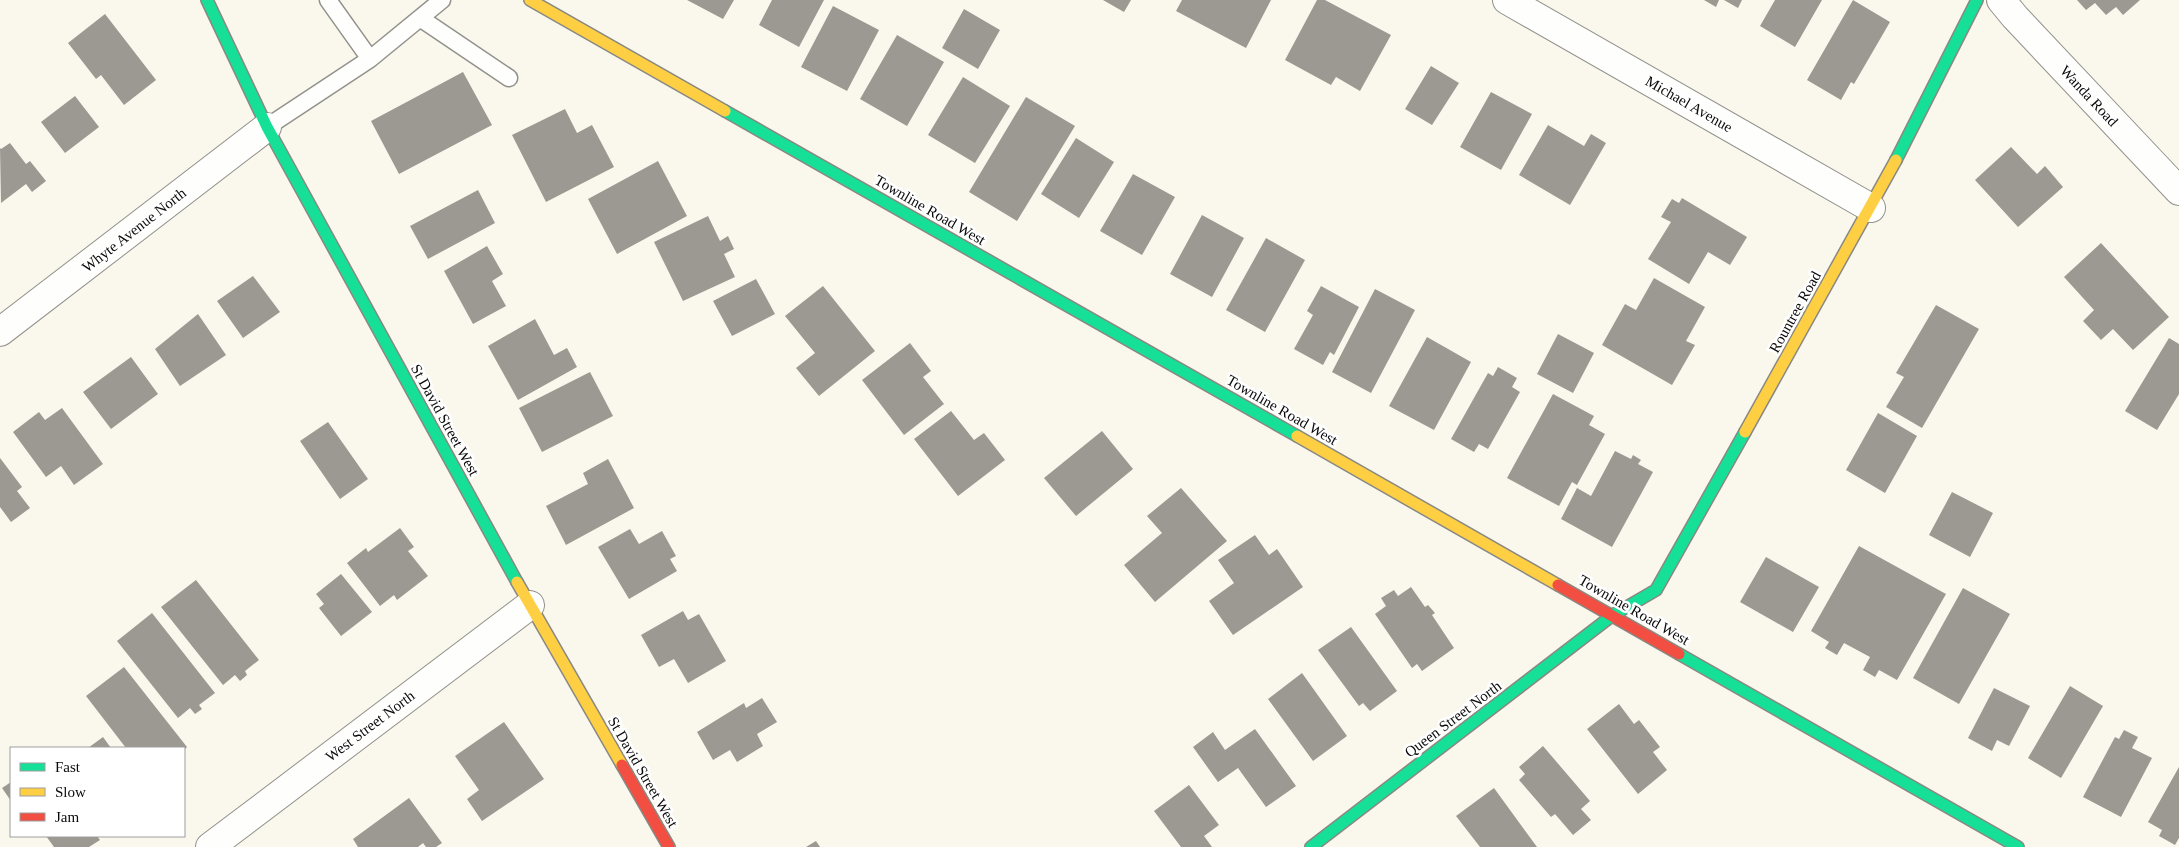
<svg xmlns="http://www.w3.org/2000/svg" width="2179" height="847" font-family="Georgia,serif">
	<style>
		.building { fill: #9c9993 }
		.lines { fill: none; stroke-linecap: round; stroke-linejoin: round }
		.lane-casing { stroke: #92918c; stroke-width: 19 }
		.street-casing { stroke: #92918c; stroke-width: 30 }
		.fast-casing { stroke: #898883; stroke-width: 14 }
		.slow-casing { stroke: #898883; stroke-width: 14 }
		.jam-casing { stroke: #898883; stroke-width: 14 }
		.lane { stroke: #fefefc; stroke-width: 16 }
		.street { stroke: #fefefc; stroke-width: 28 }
		.fast { stroke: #16e098; stroke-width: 11 }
		.slow { stroke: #ffcf43; stroke-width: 11 }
		.jam { stroke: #f24e42; stroke-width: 11 }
		.labels { text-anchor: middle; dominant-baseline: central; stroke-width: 5; stroke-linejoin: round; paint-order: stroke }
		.street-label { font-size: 15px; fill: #0a0a0a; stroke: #fff }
	</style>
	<rect width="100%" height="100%" fill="#faf8ed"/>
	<path class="building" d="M 687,0 L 734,0 L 723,19 Z
		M 772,0 L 824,0 L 799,47 L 759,25 Z
		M 1103,0 L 1131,0 L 1124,12 Z
		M 1182,0 L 1271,0 L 1246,48 L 1176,11 Z
		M 1317,0 L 1325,0 L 1391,35 L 1360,91 L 1336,77 L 1331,85 L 1285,60 Z
		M 1704,0 L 1719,0 L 1716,7 Z
		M 1724,0 L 1742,0 L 1738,8 Z
		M 1775,0 L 1822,0 L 1795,47 L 1760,26 Z
		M 1853,0 L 1890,22 L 1854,84 L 1851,82 L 1841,100 L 1807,80 Z
		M 2077,0 L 2140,0 L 2123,15 L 2116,7 L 2106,15 L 2095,3 L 2086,10 Z
		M 833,6 L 879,30 L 847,91 L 801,67 Z
		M 964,9 L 1000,30 L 978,69 L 942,48 Z
		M 105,14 L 156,80 L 124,105 L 101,75 L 96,79 L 68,43 Z
		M 897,35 L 944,62 L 907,126 L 860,99 Z
		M 1431,66 L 1459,83 L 1432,125 L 1405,109 Z
		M 463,72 L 492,125 L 399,174 L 371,121 Z
		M 963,77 L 1010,106 L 975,163 L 928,135 Z
		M 1491,92 L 1532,114 L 1501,170 L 1460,147 Z
		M 75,96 L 99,127 L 65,153 L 41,122 Z
		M 1026,97 L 1075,126 L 1017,221 L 969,192 Z
		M 565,109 L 577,133 L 592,125 L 614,167 L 546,202 L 512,135 Z
		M 1548,125 L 1584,146 L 1591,134 L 1606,143 L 1570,205 L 1519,175 Z
		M 1076,138 L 1114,162 L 1079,218 L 1041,194 Z
		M 10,143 L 26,164 L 30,161 L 46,181 L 32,192 L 26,184 L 1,203 L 0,148 L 1,149 Z
		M 2011,147 L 2037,174 L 2045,166 L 2063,187 L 2018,227 L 1975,180 Z
		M 658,161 L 687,216 L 617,254 L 588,199 Z
		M 1133,174 L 1175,197 L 1142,255 L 1100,231 Z
		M 478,190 L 495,223 L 428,259 L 410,226 Z
		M 1682,198 L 1747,237 L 1730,265 L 1708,252 L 1689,284 L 1648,259 L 1671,222 L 1661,217 L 1672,199 L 1679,203 Z
		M 1202,215 L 1244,238 L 1212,297 L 1170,274 Z
		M 708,216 L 720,241 L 728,236 L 734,249 L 724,254 L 735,277 L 683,301 L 654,242 Z
		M 1266,238 L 1305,260 L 1265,332 L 1226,310 Z
		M 2101,243 L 2169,317 L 2133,350 L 2113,329 L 2101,340 L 2083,321 L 2094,310 L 2064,277 Z
		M 487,246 L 503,274 L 492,281 L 506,306 L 473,324 L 444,271 Z
		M 253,276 L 280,312 L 243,338 L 217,301 Z
		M 1654,278 L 1705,307 L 1686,341 L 1695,345 L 1672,385 L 1602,345 L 1625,304 L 1636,310 Z
		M 756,279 L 775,314 L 732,336 L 713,301 Z
		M 823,286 L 875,351 L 819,396 L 796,368 L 815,353 L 785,316 Z
		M 1321,286 L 1359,307 L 1334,355 L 1330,352 L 1323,365 L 1294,349 L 1313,315 L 1307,311 Z
		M 1375,289 L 1415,310 L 1371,393 L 1332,372 Z
		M 1936,305 L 1979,329 L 1922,428 L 1886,407 L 1904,377 L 1896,373 Z
		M 198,314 L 226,355 L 180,386 L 155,349 Z
		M 535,319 L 554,355 L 567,348 L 577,367 L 518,400 L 488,346 Z
		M 1558,334 L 1594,353 L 1573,393 L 1537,374 Z
		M 1427,337 L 1471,362 L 1434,430 L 1389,406 Z
		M 2169,338 L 2179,344 L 2179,394 L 2157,430 L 2125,411 Z
		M 910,343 L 931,371 L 923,377 L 944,404 L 904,435 L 862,380 Z
		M 131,357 L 158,394 L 111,429 L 83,392 Z
		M 1498,367 L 1517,378 L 1512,387 L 1520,392 L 1488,449 L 1479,444 L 1474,452 L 1451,439 L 1488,373 L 1493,376 Z
		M 590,372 L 613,416 L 542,452 L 519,408 Z
		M 1553,394 L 1594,416 L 1589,425 L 1605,434 L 1577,485 L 1572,482 L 1559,506 L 1507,478 Z
		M 62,408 L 103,464 L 74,485 L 61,466 L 46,477 L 13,432 L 39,412 L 45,420 Z
		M 951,411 L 974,440 L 984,433 L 1005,460 L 958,496 L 914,439 Z
		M 1878,413 L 1917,436 L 1885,493 L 1846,470 Z
		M 328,422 L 368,479 L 340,499 L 300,441 Z
		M 1102,431 L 1133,469 L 1076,516 L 1044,478 Z
		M 1615,451 L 1631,459 L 1633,455 L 1641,460 L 1638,464 L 1653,472 L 1612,547 L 1561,519 L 1577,488 L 1591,496 Z
		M 0,458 L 22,487 L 17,491 L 30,508 L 11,522 L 0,507 Z
		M 608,459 L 634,508 L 566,545 L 546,506 L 588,484 L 583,473 Z
		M 1181,488 L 1227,541 L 1155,602 L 1124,565 L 1162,533 L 1147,516 Z
		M 1952,492 L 1993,513 L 1970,557 L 1929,535 Z
		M 400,528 L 414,547 L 408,551 L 428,576 L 397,600 L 394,595 L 380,606 L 347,563 L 366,548 L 368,552 Z
		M 630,529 L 639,544 L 662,531 L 676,556 L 670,559 L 677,571 L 629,599 L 598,547 Z
		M 1255,535 L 1269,555 L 1277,549 L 1303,587 L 1233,635 L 1209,601 L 1234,583 L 1218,560 Z
		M 1859,546 L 1946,594 L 1897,680 L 1879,670 L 1875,677 L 1863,670 L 1870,657 L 1844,643 L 1837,655 L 1825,648 L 1829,642 L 1811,631 Z
		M 1766,557 L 1819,587 L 1793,632 L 1740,602 Z
		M 341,574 L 372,612 L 341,636 L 319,608 L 324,604 L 316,594 Z
		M 196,580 L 259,660 L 245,671 L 247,675 L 240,681 L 235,675 L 223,685 L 161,607 Z
		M 1411,587 L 1425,607 L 1428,605 L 1435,613 L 1432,615 L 1454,648 L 1422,671 L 1417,664 L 1412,668 L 1375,614 L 1386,606 L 1381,598 L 1394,590 L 1398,596 Z
		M 1963,588 L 2010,614 L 1959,704 L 1913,678 Z
		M 683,611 L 688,620 L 699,614 L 726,661 L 688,683 L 674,659 L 659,667 L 641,635 Z
		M 152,613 L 215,693 L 199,705 L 202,709 L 195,714 L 190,708 L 178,718 L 117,641 Z
		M 1351,627 L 1397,691 L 1370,711 L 1363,703 L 1359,706 L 1318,650 Z
		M 124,667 L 187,747 L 184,750 L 126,748 L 86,696 Z
		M 1302,673 L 1347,736 L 1313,761 L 1268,699 Z
		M 2070,686 L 2103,706 L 2061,778 L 2028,758 Z
		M 1994,688 L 2030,706 L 2009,746 L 1997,740 L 1992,751 L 1968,738 Z
		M 762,698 L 777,722 L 757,734 L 763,746 L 737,762 L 730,750 L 713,760 L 697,732 L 744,703 L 746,708 Z
		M 1619,704 L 1634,724 L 1639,720 L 1660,747 L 1653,752 L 1667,770 L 1638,794 L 1587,729 Z
		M 504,722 L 544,779 L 482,821 L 467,799 L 479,790 L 455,756 Z
		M 1255,729 L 1296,786 L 1266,807 L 1238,768 L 1218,782 L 1193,747 L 1213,732 L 1225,750 Z
		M 2124,730 L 2138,737 L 2132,748 L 2152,758 L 2121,817 L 2083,797 L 2115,737 L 2119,739 Z
		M 103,737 L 111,748 L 88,748 Z
		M 1543,746 L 1590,801 L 1581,809 L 1591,820 L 1573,835 L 1555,814 L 1551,817 L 1519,780 L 1525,774 L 1519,767 Z
		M 2179,767 L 2179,838 L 2175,845 L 2159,836 L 2162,830 L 2148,822 Z
		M 11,782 L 11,801 L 2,788 Z
		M 1189,785 L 1219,825 L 1204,836 L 1212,847 L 1181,847 L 1154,811 Z
		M 1494,788 L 1537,847 L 1480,847 L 1456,816 Z
		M 409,798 L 442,843 L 436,847 L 426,847 L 423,843 L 418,847 L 358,847 L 353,839 Z
		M 46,836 L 97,836 L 100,840 L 89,847 L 54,847 Z
		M 816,841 L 820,847 L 806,847 Z"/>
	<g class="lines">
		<g class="lane-casing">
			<path id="lane" d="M 328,0 L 370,59 L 442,0
				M 420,18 L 509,78
				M 267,127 L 370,59"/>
		</g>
		<g class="street-casing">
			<path id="street" d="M 1507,0 L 1871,208
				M 2001,0 L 2015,17 L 2179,191
				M 0,332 L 267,127
				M 210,847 L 530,605"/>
		</g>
		<g class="fast-casing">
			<path id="fast" d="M 207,0 L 267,127 L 517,582
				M 725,111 L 1297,436
				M 1896,160 L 1977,0
				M 1679,654 L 2018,847
				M 1311,847 L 1613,615 L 1656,590 L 1745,432"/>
		</g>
		<g class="slow-casing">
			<path id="slow" d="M 530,0 L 725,111
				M 1745,432 L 1896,160
				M 1297,436 L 1558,585
				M 517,582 L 622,765"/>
		</g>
		<g class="jam-casing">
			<path id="jam" d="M 1558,585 L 1679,654
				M 622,765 L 669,847"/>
		</g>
		<use href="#lane" class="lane"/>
		<use href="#street" class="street"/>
		<use href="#fast" class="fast"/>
		<use href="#slow" class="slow"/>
		<use href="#jam" class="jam"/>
	</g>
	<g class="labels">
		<g class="street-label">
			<text transform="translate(2089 96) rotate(47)">Wanda Road</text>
			<text transform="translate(1689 104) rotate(30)">Michael Avenue</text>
			<text transform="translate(930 210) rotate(30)">Townline Road West</text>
			<text transform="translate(134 230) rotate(-38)">Whyte Avenue North</text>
			<text transform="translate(1795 312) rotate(-61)">Rountree Road</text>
			<text transform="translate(1282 410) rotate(30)">Townline Road West</text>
			<text transform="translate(445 420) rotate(61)">St David Street West</text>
			<text transform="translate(1634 610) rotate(30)">Townline Road West</text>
			<text transform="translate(1453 719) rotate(-37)">Queen Street North</text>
			<text transform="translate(370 726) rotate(-37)">West Street North</text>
			<text transform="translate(643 772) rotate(60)">St David Street West</text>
		</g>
	</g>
	<rect x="10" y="747" width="175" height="90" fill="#ffffff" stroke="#9d9d9d"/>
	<rect x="20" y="763" width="25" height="8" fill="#16e098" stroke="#9d9d9d"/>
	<text x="55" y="772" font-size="15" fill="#0a0a0a">Fast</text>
	<rect x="20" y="788" width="25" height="8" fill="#ffcf43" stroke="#9d9d9d"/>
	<text x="55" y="797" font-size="15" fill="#0a0a0a">Slow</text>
	<rect x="20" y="813" width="25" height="8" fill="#f24e42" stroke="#9d9d9d"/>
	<text x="55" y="822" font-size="15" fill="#0a0a0a">Jam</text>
</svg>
